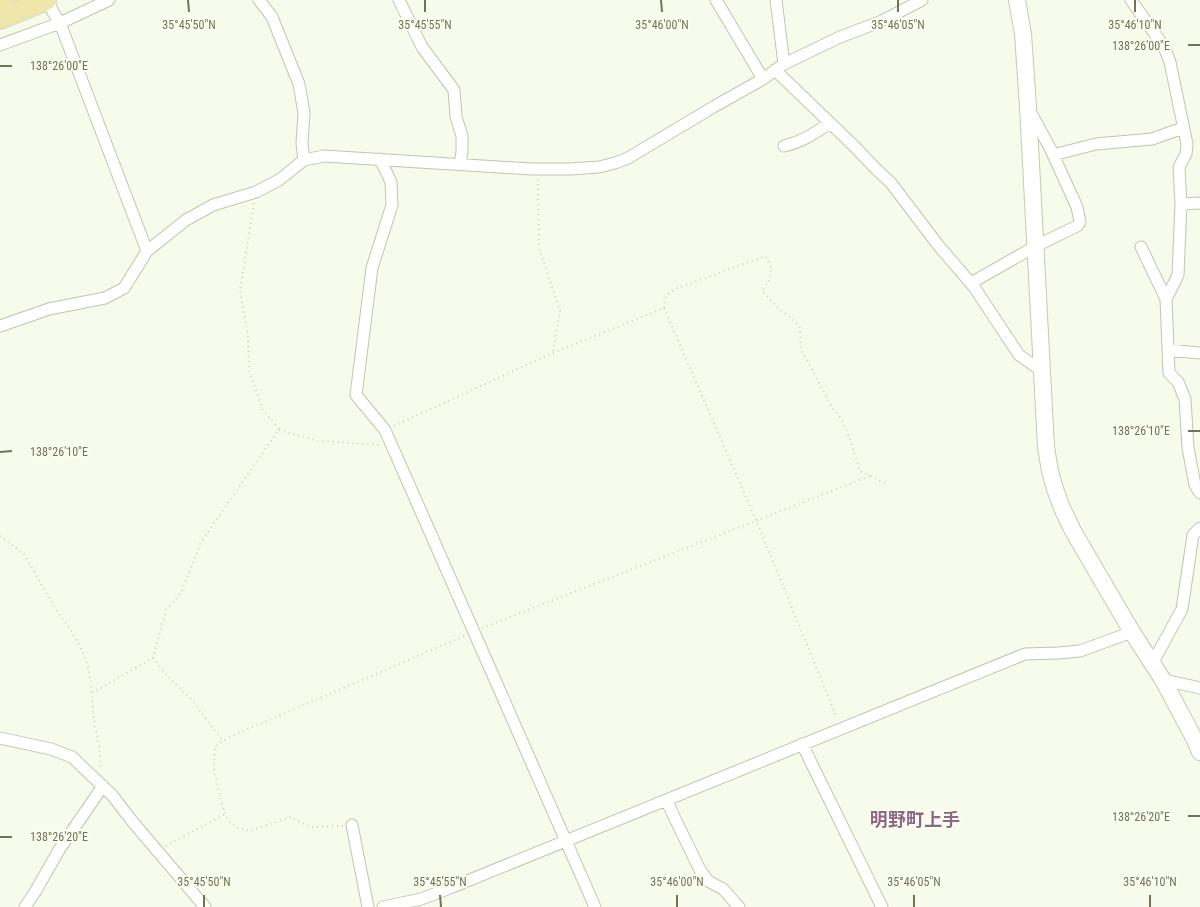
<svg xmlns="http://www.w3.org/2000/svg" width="1200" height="907" font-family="'Roboto Condensed','Noto Sans JP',sans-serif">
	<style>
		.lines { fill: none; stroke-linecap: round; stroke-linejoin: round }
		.street-casing { stroke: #c3c5aa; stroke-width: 13 }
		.secondary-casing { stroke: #c8caaa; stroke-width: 18 }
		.highway-casing { stroke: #d8d8ce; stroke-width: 22 }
		.path { stroke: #d1d3a8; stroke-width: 2; stroke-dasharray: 1 4; stroke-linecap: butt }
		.street { stroke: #fff; stroke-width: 11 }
		.secondary { stroke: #fff; stroke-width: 16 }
		.highway { stroke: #eee7a9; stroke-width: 20 }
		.ticks { fill: none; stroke: #747350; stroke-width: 2 }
		.labels { text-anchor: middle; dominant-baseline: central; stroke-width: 4; stroke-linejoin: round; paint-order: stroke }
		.quarter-label { font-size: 18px; font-weight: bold; fill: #8f6883; stroke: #fafdf1 }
		.ticks-label { font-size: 12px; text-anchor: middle; fill: #747350; stroke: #fafdf1; stroke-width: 4; stroke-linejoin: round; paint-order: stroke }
	</style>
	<rect width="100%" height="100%" fill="#f7fbeb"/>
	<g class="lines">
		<g class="street-casing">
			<path id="street" d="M 48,0 L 53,12 L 60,23 L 147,251
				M 259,0 L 272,17 L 299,84 L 304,113 L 302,143 L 304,160
				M 399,0 L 422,47 L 454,90 L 456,117 L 462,136 L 462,152 L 460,164
				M 716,0 L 763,79
				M 776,0 L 784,64
				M 1131,0 L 1164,47 L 1170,62 L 1187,144 L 1186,154 L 1179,167 L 1181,204 L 1178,275 L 1166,299
				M 0,45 L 60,23 L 109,0
				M 775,70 L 854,146 L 875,168 L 891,183 L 938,245 L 974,287 L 1019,355 L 1042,371
				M 784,146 C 802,142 815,133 830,123
				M 1053,155 L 1096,144 L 1152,139 L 1183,128
				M 380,159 L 391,182 L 392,205 L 372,268 L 356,395 L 385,430 L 595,907
				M 1181,204 L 1200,203
				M 1141,247 L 1166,299 L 1169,373 L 1178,382 L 1185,399 L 1188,448 L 1195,485 L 1200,493
				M 971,283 L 1036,246 L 1077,226 L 1080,222 L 1077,207 L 1050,148 L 1030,111
				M 0,326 L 49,309 L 105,298 L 124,288 L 147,251 L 186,220 L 213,205 L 256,192 L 279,180 L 304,160 L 324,156 L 531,169 L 570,169 L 599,167 L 615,163 L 628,158 L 715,106 L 763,79 L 784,64 L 840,37 L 882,21 L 922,0
				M 1168,350 L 1200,353
				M 1152,664 L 1182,609 L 1193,535 L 1200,528
				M 1163,680 L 1200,688
				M 0,738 L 51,749 L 72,757 L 112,795 L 132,821 L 205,907
				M 802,744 L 882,907
				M 666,800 L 700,870 L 708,881 L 723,889 L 739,907
				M 352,825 L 368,907
				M 25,907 L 35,892 L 59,850 L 103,786
				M 383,907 L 421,899 L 450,888 L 1025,654 L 1058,653 L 1080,651 L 1132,632"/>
		</g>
		<g class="secondary-casing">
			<path id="secondary" d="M 1017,0 L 1023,34 L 1028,107 L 1046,447 L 1050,471 L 1055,489 L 1062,508 L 1073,531 L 1132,632 L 1163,680 L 1195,740 L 1200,752"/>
		</g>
		<g class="highway-casing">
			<path id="highway" d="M 0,2 L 4,0
				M 0,19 L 46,0"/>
		</g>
		<path class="path" d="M 538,179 L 539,248 L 560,311 L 553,352
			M 664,308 L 756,520 L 837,718
			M 394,426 L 548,355 L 664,308 C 664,298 666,294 675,289 L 765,256 C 775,270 772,277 762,291 L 780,310 L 795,321 L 800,328 L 801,349 L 832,407 L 842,420 L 850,439 L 860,471 L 887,484
			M 279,430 L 319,441 L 380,445
			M 0,536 L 24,554 L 57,611 L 72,632 L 82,650 L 88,666 L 92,693 L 93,715 L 99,745 L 101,770
			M 482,628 L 870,476
			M 153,658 L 170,679 L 192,700 L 222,740
			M 92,693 L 153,658 L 166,610 L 181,593 L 201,542 L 279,429 L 263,410 L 249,371 L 248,336 L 240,291 L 254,203
			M 343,826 L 310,827 L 290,817 L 250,831 L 238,828 L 228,820 L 222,805 L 214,769 L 215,747 L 223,741 L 232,736 L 464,636
			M 166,846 L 225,814"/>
		<use href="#street" class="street"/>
		<use href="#secondary" class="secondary"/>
		<use href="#highway" class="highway"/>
	</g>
	<path class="ticks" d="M 188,0 L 189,12M 425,0 L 425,12M 661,0 L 662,12M 898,0 L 898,12M 1135,0 L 1135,12M 1188,45 L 1200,45M 0,66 L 12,66M 1188,431 L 1200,431M 0,452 L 12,451M 1188,816 L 1200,816M 0,837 L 12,837M 204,895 L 204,907M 440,895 L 441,907M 677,895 L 677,907M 914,895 L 914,907M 1150,895 L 1150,907"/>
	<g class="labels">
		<g class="quarter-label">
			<text x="915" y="819">明野町上手</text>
		</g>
	</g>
	<g class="ticks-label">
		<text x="189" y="29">35°45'50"N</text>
		<text x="425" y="29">35°45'55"N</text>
		<text x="662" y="29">35°46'00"N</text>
		<text x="898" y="29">35°46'05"N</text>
		<text x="1135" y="29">35°46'10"N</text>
		<text x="1141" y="50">138°26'00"E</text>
		<text x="59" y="70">138°26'00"E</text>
		<text x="1141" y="435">138°26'10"E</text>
		<text x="59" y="456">138°26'10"E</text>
		<text x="1141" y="821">138°26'20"E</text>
		<text x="59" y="841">138°26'20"E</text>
		<text x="204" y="886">35°45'50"N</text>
		<text x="440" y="886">35°45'55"N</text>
		<text x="677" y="886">35°46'00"N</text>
		<text x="914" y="886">35°46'05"N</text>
		<text x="1150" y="886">35°46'10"N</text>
	</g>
</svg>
